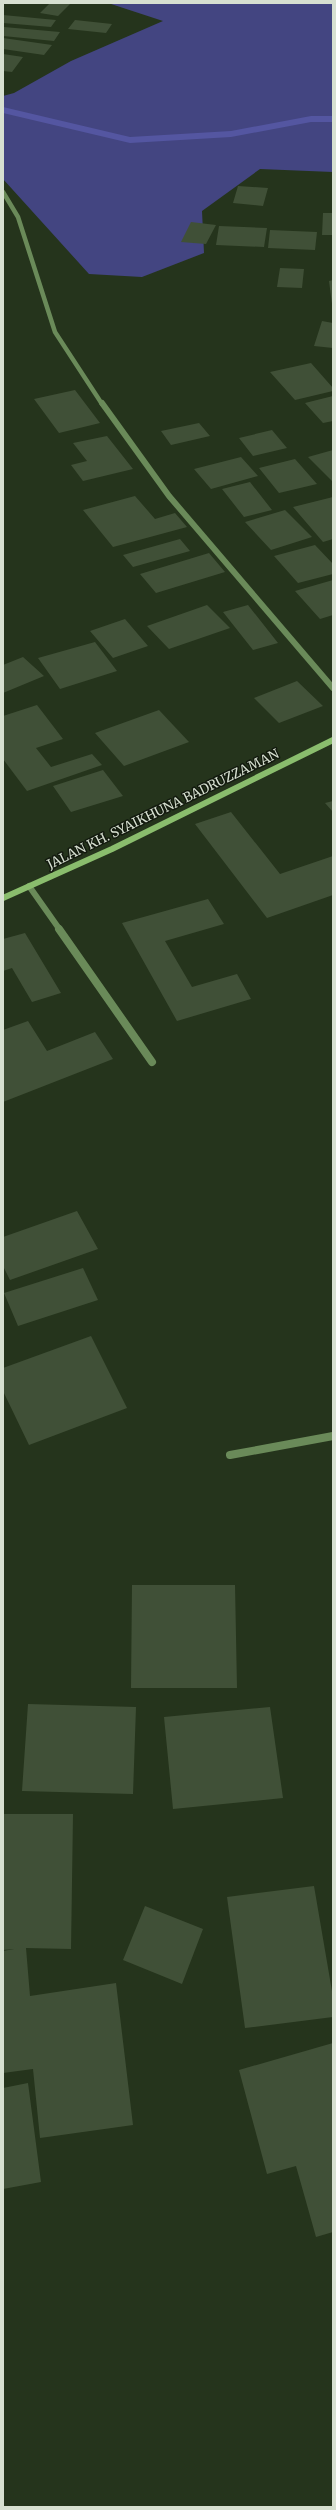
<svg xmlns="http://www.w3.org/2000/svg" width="336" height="2510" font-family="Merriweather,serif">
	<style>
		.green { fill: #434581 }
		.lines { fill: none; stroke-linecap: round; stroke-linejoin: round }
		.stream { fill: #5456a1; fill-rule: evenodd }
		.building { fill: #405037 }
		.service-far1 { stroke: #6a8a59; stroke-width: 6 }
		.service { stroke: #6a8a59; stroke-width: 8 }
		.minor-far2 { stroke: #6a8a59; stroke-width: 4.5 }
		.minor-far1 { stroke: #6a8a59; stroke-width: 6 }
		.minor { stroke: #6a8a59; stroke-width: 8 }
		.secondary { stroke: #8abd6d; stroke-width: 6 }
		.labels { text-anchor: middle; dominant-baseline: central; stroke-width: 3; stroke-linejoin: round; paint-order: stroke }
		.street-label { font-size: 13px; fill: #d7e0d1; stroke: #131a0f }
	</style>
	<rect width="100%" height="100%" fill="#25341c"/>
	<path class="green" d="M 108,3 L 333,3 L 333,172 L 260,169 L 202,211 L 204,253 L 142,277 L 89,274 L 3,179 L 3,96 L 14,93 L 71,61 L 163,21 Z"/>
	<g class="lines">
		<path class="stream" d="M 3,107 L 130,137 L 231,131 L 311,116 L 333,116 L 333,122 L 311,122 L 231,137 L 130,143 L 3,113 Z"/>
	</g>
	<path class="building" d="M 50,3 L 71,3 L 58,16 L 40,13 Z
		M 3,15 L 56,20 L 51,27 L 3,23 Z
		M 75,20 L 112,24 L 106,33 L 68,29 Z
		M 4,27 L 60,32 L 54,41 L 3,36 Z
		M 3,38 L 52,45 L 44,55 L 3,49 Z
		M 3,54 L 23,57 L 12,72 L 3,71 Z
		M 238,186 L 268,188 L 263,206 L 233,203 Z
		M 323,213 L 333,213 L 333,235 L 322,235 Z
		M 191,222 L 216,225 L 206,244 L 181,242 Z
		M 219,226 L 267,228 L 264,247 L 216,245 Z
		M 270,230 L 317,232 L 315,250 L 268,248 Z
		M 280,268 L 304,269 L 302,288 L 277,287 Z
		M 333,280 L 333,304 L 332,304 L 329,281 Z
		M 322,321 L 333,323 L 333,348 L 314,346 Z
		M 311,363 L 333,388 L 333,391 L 295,400 L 270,372 Z
		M 75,390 L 100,423 L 59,433 L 34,399 Z
		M 333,396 L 333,421 L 323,423 L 305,403 Z
		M 199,423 L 210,436 L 171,445 L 161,431 Z
		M 272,430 L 287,448 L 253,456 L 239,438 Z
		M 107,436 L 133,469 L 83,481 L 71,465 L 87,461 L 73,443 Z
		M 333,450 L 333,482 L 308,457 Z
		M 241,457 L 258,476 L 211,489 L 194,469 Z
		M 295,459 L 317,484 L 279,493 L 259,468 Z
		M 250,482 L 272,510 L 244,517 L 222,489 Z
		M 135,496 L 155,519 L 175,513 L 187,527 L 113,547 L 83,510 Z
		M 333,497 L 333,539 L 323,542 L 293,507 Z
		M 285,510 L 312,537 L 271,550 L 245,522 Z
		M 180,539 L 190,551 L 133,567 L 123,555 Z
		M 315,545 L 333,564 L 333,574 L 298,583 L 274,556 Z
		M 209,553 L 225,572 L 156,593 L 140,574 Z
		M 333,580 L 333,615 L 320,619 L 295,591 Z
		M 207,605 L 230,628 L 169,649 L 147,626 Z
		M 248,605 L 278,643 L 253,650 L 223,612 Z
		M 125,619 L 148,646 L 113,658 L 90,631 Z
		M 95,642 L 117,671 L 60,689 L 38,658 Z
		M 23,657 L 44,676 L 3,693 L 3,665 Z
		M 297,681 L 323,706 L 279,723 L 254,698 Z
		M 37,705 L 63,739 L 36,748 L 51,767 L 92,754 L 102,765 L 27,791 L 3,759 L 3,716 Z
		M 159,710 L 189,742 L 124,766 L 95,733 Z
		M 103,770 L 123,796 L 71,812 L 53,786 Z
		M 333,801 L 333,812 L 325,803 Z
		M 231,812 L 280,874 L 333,856 L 333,895 L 267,918 L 195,824 Z
		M 208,899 L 224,924 L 165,941 L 192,987 L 237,974 L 251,999 L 177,1021 L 122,923 Z
		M 25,933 L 61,993 L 32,1002 L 12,968 L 3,971 L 3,939 Z
		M 28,1021 L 47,1051 L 95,1032 L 113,1059 L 3,1102 L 3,1030 Z
		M 77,1211 L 98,1249 L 10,1280 L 3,1266 L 3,1237 Z
		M 83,1268 L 98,1300 L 18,1326 L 4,1293 Z
		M 91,1336 L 127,1408 L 29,1445 L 3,1391 L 3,1368 Z
		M 132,1585 L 235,1585 L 237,1688 L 131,1688 Z
		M 28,1704 L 136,1707 L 133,1794 L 22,1791 Z
		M 270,1707 L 283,1798 L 173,1809 L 164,1717 Z
		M 3,1814 L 73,1814 L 71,1949 L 26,1948 L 30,1996 L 116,1983 L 133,2125 L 40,2138 L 33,2069 L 3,2073 L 3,1951 L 14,1949 L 3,1950 Z
		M 314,1886 L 333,1997 L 333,2017 L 245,2028 L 227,1897 Z
		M 145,1906 L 203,1929 L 182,1984 L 123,1960 Z
		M 333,2043 L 333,2232 L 316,2237 L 296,2166 L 267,2174 L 239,2070 Z
		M 28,2083 L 41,2182 L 3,2189 L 3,2088 Z"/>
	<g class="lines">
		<path class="service-far1" d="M 29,886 L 60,930"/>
		<path class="service" d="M 59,929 L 152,1062"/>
		<path class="minor-far2" d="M 3,192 L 18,217 L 55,332 L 102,404"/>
		<path class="minor-far1" d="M 102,403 L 169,496 L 333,688"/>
		<path class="minor" d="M 230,1455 L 333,1436"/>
		<path class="secondary" d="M 3,898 L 112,849 L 333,740"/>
	</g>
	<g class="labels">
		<g class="street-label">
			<text transform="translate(163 809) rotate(-26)">JALAN KH. SYAIKHUNA BADRUZZAMAN</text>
		</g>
	</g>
	<rect width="336" height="2510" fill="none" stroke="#d7e0d1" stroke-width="8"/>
</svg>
